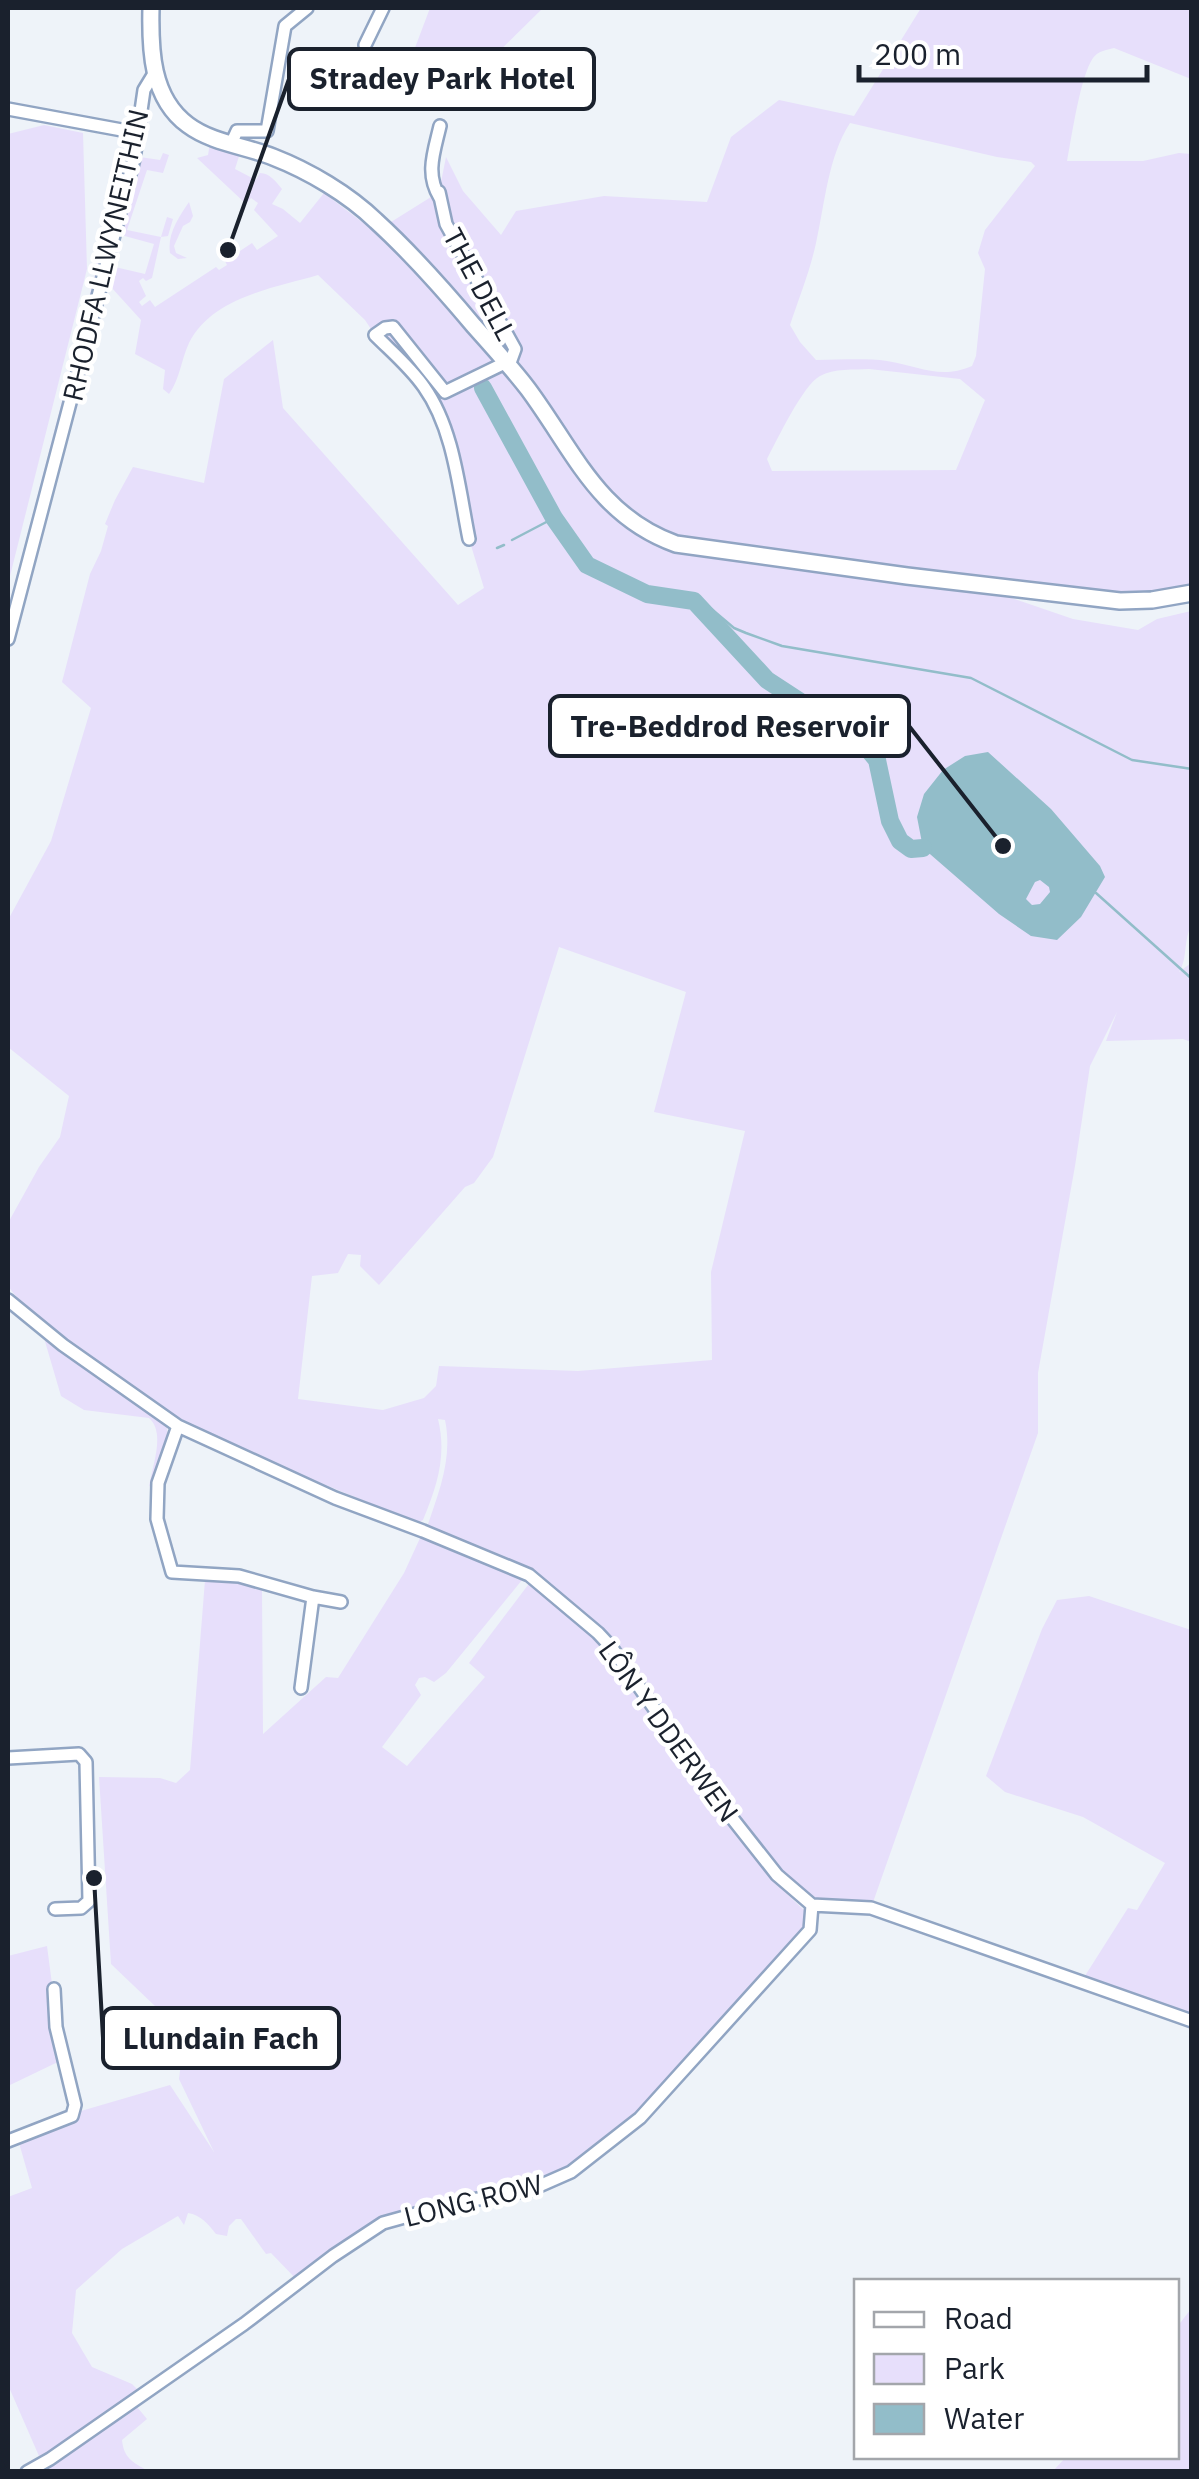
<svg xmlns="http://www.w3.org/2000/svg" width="1199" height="2479" font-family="'IBM Plex Sans',sans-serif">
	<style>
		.green { fill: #e7dffb; fill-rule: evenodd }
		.water { fill: #92bdc9; fill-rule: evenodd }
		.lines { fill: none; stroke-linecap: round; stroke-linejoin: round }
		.stream { stroke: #92bdc9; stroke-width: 2.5 }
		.river { stroke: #92bdc9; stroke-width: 18 }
		.street-casing { stroke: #91a5c3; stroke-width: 16 }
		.secondary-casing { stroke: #91a5c3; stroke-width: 20 }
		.street { stroke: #fff; stroke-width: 11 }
		.secondary { stroke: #fff; stroke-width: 15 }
		.labels { text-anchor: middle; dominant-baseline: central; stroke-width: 9; stroke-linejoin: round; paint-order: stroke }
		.street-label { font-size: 28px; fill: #1a212d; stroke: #fff }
		.leader { fill: none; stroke: #1a212d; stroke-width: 4 }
		.callout-dot { fill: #1a212d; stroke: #fff; stroke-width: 4 }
		.callout { fill: #fff; stroke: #1a212d; stroke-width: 4 }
		.callout-label { font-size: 30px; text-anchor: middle; font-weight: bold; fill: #1a212d }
	</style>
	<rect width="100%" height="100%" fill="#eef3f9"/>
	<path class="green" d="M 430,8 L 543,8 L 479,71 L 467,91 L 407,69 Z
		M 921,8 L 1191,8 L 1191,79 L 1114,48 C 1106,50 1098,51 1093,58 C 1080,77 1072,136 1067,161 L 1143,161 L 1179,153 L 1191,154 L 1191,589 L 1152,600 L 676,544 L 618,513 L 633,531 L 669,548 L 994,592 L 1073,619 L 1138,630 L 1157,619 L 1191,611 L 1192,924 C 1183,939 1188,959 1179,972 L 1191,963 L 1191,1042 L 1183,1039 L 1106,1041 L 1117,1012 L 1090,1066 L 1075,1166 L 1038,1373 L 1038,1433 L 871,1908 L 812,1899 L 785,1874 L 663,1717 L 615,1642 L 567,1599 L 538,1576 L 427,1527 C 439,1492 453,1457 445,1420 L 438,1419 C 447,1456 437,1486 423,1520 L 418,1523 L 248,1453 L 182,1422 L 147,1395 L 66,1342 L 14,1294 L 8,1286 L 8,1223 L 39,1167 L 60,1137 L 69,1096 L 8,1047 L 8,920 L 51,841 L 91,708 L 62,682 L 90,574 L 101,551 L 108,526 L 105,524 L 115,500 L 133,467 L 204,483 L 224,379 L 273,340 L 283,408 L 458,605 L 484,588 L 469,539 L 453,463 L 432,400 L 375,335 L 365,320 L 318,275 C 274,288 212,297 189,343 C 181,360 180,379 169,394 L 163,389 L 165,370 L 135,354 L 141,320 L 111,287 L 115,267 L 145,274 L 154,244 L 121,235 L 140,157 L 160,160 L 163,153 L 169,155 L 163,173 L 147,170 L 127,230 L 161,237 L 167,217 L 173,219 L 168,236 L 161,237 L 152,278 L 146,281 L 143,278 L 139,281 L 146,296 L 139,302 L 142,306 L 150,300 L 155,307 L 216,267 L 219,270 L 227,265 L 225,261 L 252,243 L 257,250 L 278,236 L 254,210 L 258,203 L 251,198 L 246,204 L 197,158 L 208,155 L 210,143 L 240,153 L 235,169 L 256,180 L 260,173 C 270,173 276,182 282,189 L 272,204 L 283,209 L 300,223 L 324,193 L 375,232 L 439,192 L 446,157 L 463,191 L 501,235 L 516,211 L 604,196 L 707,202 L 731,137 L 779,100 L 854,116 ZM 850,123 L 997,157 L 1031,162 L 1035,166 L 985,230 L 978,253 L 985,269 L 976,356 L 972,366 C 940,380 919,366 887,361 C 865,358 839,360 816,360 L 800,342 L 790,325 C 799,298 810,271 816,243 C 825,203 828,157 850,123 ZM 869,369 L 960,379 L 985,400 L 956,470 L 772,471 L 767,459 C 777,440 803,385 820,376 C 834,368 854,370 869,369 ZM 559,947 L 686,992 L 654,1112 L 745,1131 L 711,1272 L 712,1360 L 578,1371 L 439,1366 L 436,1386 L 424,1398 L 383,1410 L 298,1399 L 312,1276 L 338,1273 L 348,1254 L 361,1255 L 360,1266 L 379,1285 L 465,1187 L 474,1183 L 493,1157 Z
		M 44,125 L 83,133 L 87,269 L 8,584 L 8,134 Z
		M 189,202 L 193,216 L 190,222 L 183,226 L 174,246 L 176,253 L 187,258 L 178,259 L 170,253 C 167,234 179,217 189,202 Z
		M 100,240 L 107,241 L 8,623 L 8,610 L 95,274 Z
		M 44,1338 L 166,1422 C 171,1440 159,1472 149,1487 C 152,1466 166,1433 149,1418 L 84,1410 L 61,1396 Z
		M 421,1536 L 522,1580 L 446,1673 L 434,1682 L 425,1677 L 419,1678 L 415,1685 L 421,1695 L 382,1747 L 407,1766 L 485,1677 L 469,1663 L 531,1581 L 591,1633 L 609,1652 L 772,1880 L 806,1912 L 806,1928 L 640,2118 L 571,2172 L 530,2190 L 383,2223 L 299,2282 L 271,2253 L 266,2254 L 241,2219 L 236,2219 L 229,2226 L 227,2236 L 216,2234 C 208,2224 201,2215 188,2213 L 184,2225 L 178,2216 L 122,2249 L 76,2290 L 72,2333 L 92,2367 L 132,2384 L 138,2390 L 128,2396 L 147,2419 L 122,2440 C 124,2459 133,2462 148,2471 L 41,2471 L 46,2469 L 49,2459 L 45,2453 L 39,2456 L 8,2385 L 8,2197 L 32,2188 L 19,2143 L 76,2120 L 81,2111 L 170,2085 L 214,2152 L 179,2079 L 184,2038 L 177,2027 L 111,1964 L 99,1777 L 160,1778 L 176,1783 L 190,1770 L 205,1580 L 233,1581 L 262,1590 L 263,1734 L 326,1677 L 338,1678 L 404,1573 Z
		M 1089,1596 L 1191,1630 L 1191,2018 L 1083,1979 L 1128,1908 L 1137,1910 L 1165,1863 L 1083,1817 L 1005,1792 L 986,1776 L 1042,1629 L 1057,1600 Z
		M 47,1946 L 62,2060 L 8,2086 L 8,1956 Z
		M 1191,2309 L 1191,2471 L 1053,2471 L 1066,2457 L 1176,2456 L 1177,2327 Z"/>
	<path class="water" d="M 988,752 L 1051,809 L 1100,866 L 1105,877 L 1081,917 L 1057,940 L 1031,936 L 999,914 L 923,848 L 917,817 L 924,794 L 943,770 L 965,756 ZM 1040,880 L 1049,887 L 1050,892 L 1040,904 L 1032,905 L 1026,899 L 1035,882 Z"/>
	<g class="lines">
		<path class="stream" d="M 512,540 L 554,518
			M 497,548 L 504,545
			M 694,601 L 695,601
			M 702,601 L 734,628 L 746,633 L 782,646 L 971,678 L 1132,760 L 1192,769
			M 1096,893 L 1192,979"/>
		<path class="river" d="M 483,388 L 554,518 L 587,565 L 647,594 L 694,601 L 767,680 L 862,742 L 877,760 L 890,821 L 900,841 L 911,849 L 923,848"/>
		<g class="street-casing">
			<path id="street" d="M 365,45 L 383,8
				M 8,109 L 138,133
				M 231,144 L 237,131 L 267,131 L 285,26 L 307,8
				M 439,192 L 446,224 L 515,349 L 511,360 L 445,392 L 393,327 L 385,328 L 375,335 C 392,352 411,368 424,387 C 454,429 459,490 469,539
				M 440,198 C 425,174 434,152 440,126
				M 8,639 L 134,159 L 144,90 L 155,72
				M 8,1300 L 63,1345 L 178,1426 L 335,1498 L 423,1531 L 529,1575 L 598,1633 L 612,1648 L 721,1804 L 777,1875 L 812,1905 L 871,1908 L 1192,2021
				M 178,1426 L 158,1483 L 157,1519 L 172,1572 L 239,1576 L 313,1597 L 341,1602
				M 301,1688 L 313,1597
				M 8,1758 L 79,1754 L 86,1762 L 89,1901 L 81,1908 L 55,1909
				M 8,2141 L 72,2116 L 75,2105 L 56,2027 L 54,1989
				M 27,2472 L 50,2459 L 244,2324 L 333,2256 L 383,2223 L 455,2203 L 530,2190 L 571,2172 L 640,2118 L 810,1930 L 812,1905"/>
		</g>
		<g class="secondary-casing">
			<path id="secondary" d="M 151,8 C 150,49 151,98 188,125 C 212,143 246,146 273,157 C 309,171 348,194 376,221 C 411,253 443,289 474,326 C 492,346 511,367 528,389 C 574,451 598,516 676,544 L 907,576 L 1120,601 L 1152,600 L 1192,593"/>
		</g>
		<use href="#street" class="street"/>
		<use href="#secondary" class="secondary"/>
	</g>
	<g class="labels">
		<g class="street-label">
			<text transform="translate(105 255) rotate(-77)">RHODFA LLWYNEITHIN</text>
			<text transform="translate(480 284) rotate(62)">THE DELL</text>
			<text transform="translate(669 1731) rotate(54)">LÔN Y DDERWEN</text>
			<text transform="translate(473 2200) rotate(-14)">LONG ROW</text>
		</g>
	</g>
	<path class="leader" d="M228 250L289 79M1003 846L909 726M94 1878L103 2038"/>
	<g class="callout-dot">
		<circle cx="228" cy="250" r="10"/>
		<circle cx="1003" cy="846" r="10"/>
		<circle cx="94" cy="1878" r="10"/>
	</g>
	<g class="callout">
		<rect x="289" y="49" width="305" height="60" rx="10"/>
		<rect x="550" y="696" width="359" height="60" rx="10"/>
		<rect x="103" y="2008" width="236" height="60" rx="10"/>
	</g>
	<g class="callout-label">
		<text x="442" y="89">Stradey Park Hotel</text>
		<text x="730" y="737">Tre-Beddrod Reservoir</text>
		<text x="221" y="2049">Llundain Fach</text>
	</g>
	<rect width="1199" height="2479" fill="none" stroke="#1a212d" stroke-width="20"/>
	<rect x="854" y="2279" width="325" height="180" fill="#ffffff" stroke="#a3a6ab" stroke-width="2.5"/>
	<rect x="874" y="2312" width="50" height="15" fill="#ffffff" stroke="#a3a6ab" stroke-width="2.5"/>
	<text x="944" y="2329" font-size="30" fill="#1a212d">Road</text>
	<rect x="874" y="2354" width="50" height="30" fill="#e7dffb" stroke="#a3a6ab" stroke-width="2.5"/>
	<text x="944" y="2379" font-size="30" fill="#1a212d">Park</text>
	<rect x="874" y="2404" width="50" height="30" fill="#92bdc9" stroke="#a3a6ab" stroke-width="2.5"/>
	<text x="944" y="2429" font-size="30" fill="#1a212d">Water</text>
	<path d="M859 65v15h288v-15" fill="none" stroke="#1a212d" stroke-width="5"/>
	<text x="874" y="65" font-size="30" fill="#1a212d" stroke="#ffffff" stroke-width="8" paint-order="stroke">200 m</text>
</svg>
